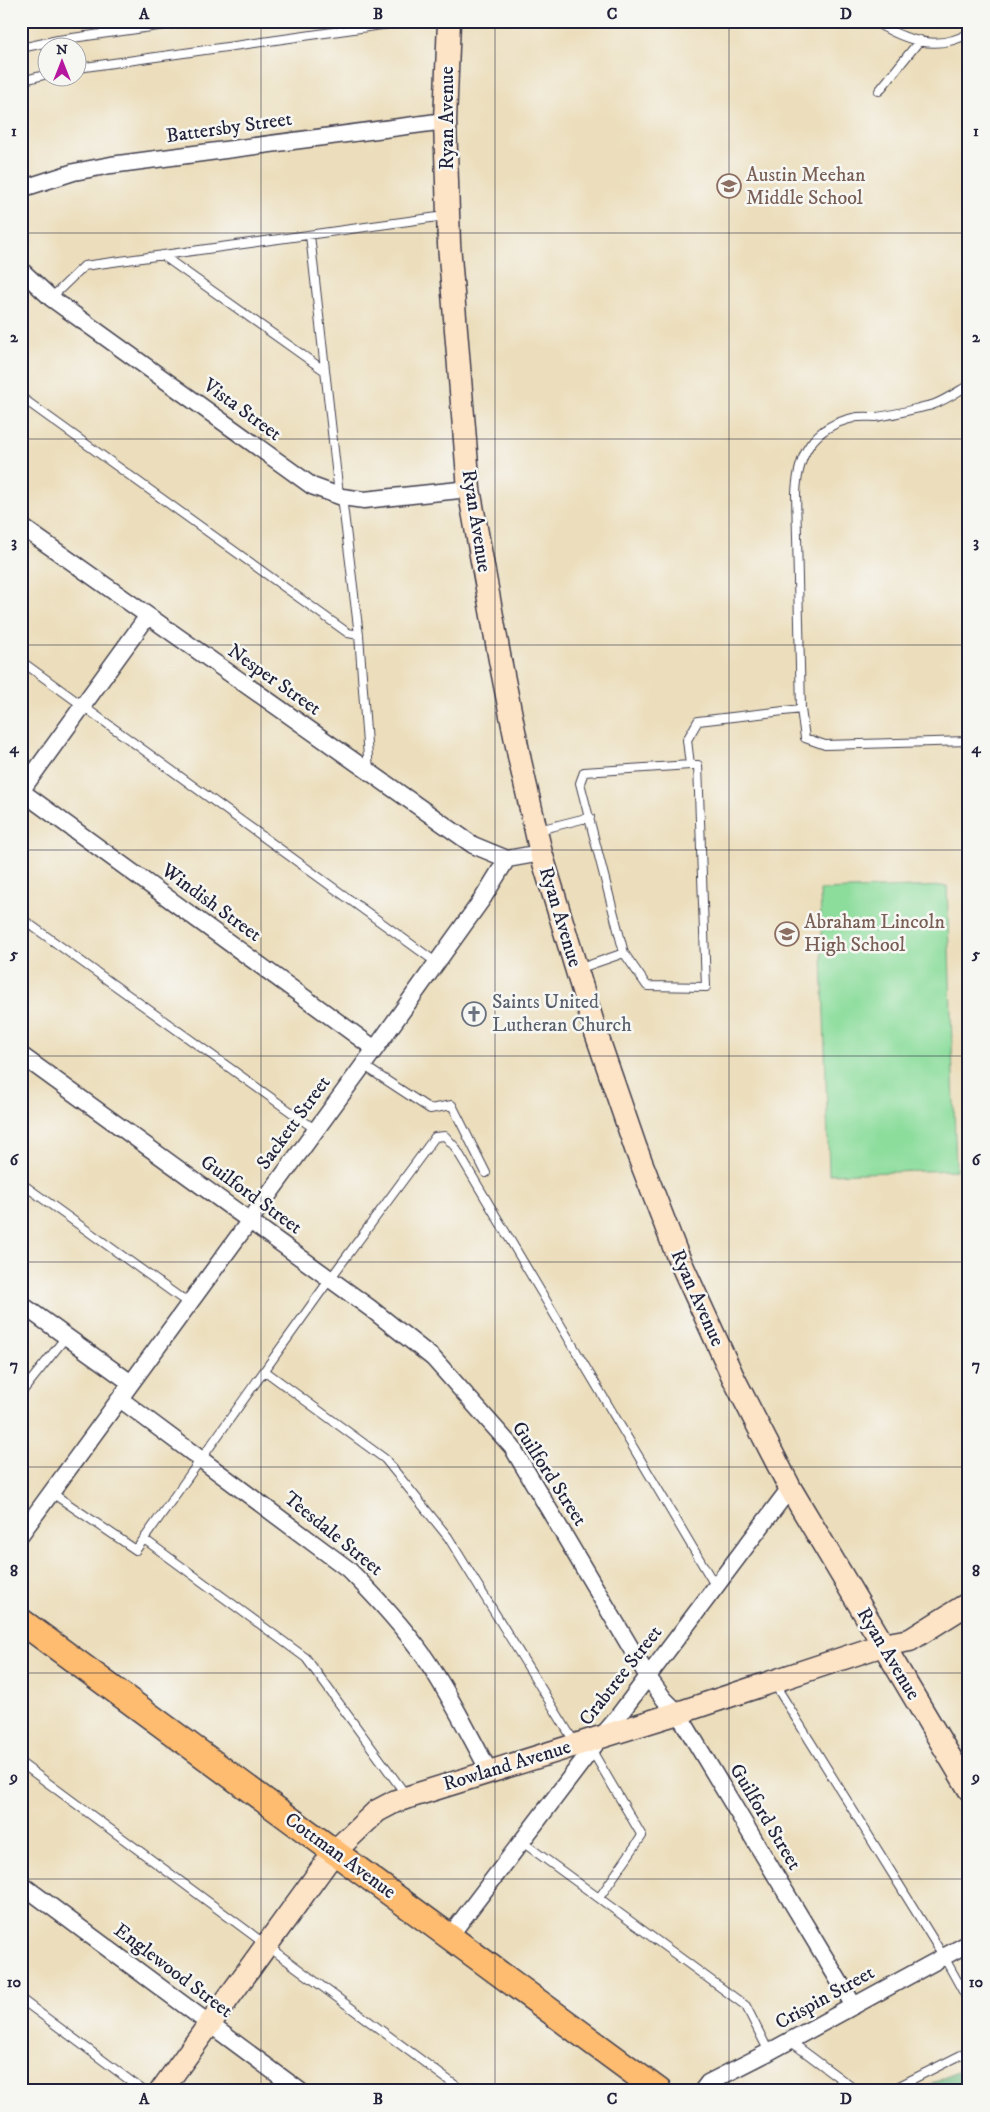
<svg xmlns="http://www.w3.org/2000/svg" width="990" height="2112" font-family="'IM FELL DW Pica',serif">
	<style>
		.green { fill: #8cdd9c; stroke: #57806c }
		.forest { fill: #71bc84; stroke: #4a6f60 }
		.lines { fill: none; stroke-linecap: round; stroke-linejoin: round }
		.lane-casing { stroke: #403e4e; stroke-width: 10 }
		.street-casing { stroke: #403e4e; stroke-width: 19 }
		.secondary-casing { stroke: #403e4e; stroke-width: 25 }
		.primary-casing { stroke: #403e4e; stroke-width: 28 }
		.lane { stroke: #fff; stroke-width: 8 }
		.street { stroke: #fff; stroke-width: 16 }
		.secondary { stroke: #fee4c6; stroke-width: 22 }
		.primary { stroke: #fdbc70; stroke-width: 25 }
		.grid { fill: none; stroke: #22223b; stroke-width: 1; stroke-opacity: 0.55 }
		.labels { text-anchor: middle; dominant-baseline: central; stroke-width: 5; stroke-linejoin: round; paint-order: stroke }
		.street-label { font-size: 20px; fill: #22223b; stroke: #f6f6f2 }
		.education-label { font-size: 20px; fill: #785e54; stroke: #f6f6f2; text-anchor: start }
		.worship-label { font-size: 20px; fill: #5b616d; stroke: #f6f6f2; text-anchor: start }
		.neatline { fill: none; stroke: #22223b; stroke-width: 2 }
		.grid-label { font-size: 16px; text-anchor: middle; font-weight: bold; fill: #22223b }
	</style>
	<rect width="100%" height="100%" fill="#f6f6f2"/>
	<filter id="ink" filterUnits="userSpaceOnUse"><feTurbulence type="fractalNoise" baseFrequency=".02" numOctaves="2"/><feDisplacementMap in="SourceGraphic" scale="10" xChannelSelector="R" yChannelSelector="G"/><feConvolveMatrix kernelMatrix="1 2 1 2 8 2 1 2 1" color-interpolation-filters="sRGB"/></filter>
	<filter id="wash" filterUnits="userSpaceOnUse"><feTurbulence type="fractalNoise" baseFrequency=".0096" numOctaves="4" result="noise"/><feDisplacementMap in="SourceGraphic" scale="20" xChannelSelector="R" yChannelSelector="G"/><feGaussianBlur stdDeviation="1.12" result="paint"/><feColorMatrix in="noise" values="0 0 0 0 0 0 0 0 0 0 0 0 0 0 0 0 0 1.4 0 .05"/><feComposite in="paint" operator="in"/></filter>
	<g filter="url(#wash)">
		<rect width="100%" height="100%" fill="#ecdebc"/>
		<path class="green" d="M 947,886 L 956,1170 L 829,1174 L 820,890 Z"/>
		<path class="forest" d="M 969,2066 L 969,2091 L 917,2091 Z"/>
	</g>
	<g filter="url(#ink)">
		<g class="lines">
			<g class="lane-casing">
				<path id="lane" d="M 873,21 C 903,39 936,53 969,33
					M 21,48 L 58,40 L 194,21
					M 78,68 L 410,21
					M 21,81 L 48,74
					M 879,91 L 920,40
					M 310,235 L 339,495
					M 162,255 L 325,371
					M 51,298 L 84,266 L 445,216
					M 969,385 C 957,392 944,401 932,405 C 914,409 894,415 876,417 C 868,417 860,416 853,418 C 813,427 798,454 796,493 L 801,709 L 805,738 L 825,745 L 969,741
					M 21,397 L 348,633 L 359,635
					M 342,497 L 359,635 L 369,771
					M 21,661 L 437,963
					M 690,765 L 698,765 L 706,987 L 647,986 L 624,953 L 580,783 L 584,772 Z
					M 690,765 L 687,740 L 698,721 L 801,709
					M 539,830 L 590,817
					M 21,918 L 316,1130
					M 578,969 L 624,953
					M 363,1065 L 430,1109 L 452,1105 L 486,1173
					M 21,1183 L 189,1304
					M 265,1371 L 385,1459 L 448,1537 L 575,1743
					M 21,1393 L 66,1337
					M 52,1493 L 136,1550 L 330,1279 L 435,1137 L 445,1136 L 455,1147 L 716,1587
					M 144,1539 L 306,1658 L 406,1795
					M 774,1683 L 944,1957 L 969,2002
					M 591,1749 L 642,1836 L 599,1898
					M 21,1763 L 463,2091
					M 521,1841 L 746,2006 L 769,2052
					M 21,1999 L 144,2091
					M 790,2041 L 857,2091
					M 889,2091 L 969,2051"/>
			</g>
			<g class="street-casing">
				<path id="street" d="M 21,189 L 74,172 L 111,165 L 445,121
					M 21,270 L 51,298 L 312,486 L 342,497 L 364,500 L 469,489
					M 21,526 L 473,845 L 507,859
					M 21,791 L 375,1049
					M 21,791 L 147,617
					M 21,1055 L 370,1308 L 433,1358 L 512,1447 L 648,1677 L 664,1699 L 678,1713 L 854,2006
					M 21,1304 L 131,1383
					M 120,1399 L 348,1569 C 375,1596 401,1624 423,1655 C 448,1691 468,1732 489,1771
					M 21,1534 L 375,1049 L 483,898 L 507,859 L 541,853
					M 21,1884 L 300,2091
					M 449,1937 L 601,1737 L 613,1723 L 790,1488
					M 702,2091 L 708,2083 L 769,2052 L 969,1943"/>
			</g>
			<g class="secondary-casing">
				<path id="secondary" d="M 449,21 L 445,121 L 449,244 L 469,489 L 500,660 L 520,761 L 541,853 L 595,1030 L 636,1149 L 676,1252 L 733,1377 L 790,1488 L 969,1789
					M 161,2091 L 334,1852 L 377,1811 L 396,1801 L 678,1713 L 883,1645 L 910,1640 L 969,1603"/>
			</g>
			<g class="primary-casing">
				<path id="primary" d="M 21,1621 L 659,2091"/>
			</g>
			<use href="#lane" class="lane"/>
			<use href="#street" class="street"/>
			<use href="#secondary" class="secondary"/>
			<use href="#primary" class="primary"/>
		</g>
	</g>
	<path class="grid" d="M 261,21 L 261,2091M 495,21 L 495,2091M 729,21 L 729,2091M 21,233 L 969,233M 21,439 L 969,439M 21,645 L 969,645M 21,850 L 969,850M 21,1056 L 969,1056M 21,1262 L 969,1262M 21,1467 L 969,1467M 21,1673 L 969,1673M 21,1879 L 969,1879"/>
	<defs>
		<g id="school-ring" transform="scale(1.25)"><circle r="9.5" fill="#f6f6f2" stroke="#8d6e63" stroke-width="1.5"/><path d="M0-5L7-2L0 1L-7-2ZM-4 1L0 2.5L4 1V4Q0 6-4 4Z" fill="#8d6e63"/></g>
		<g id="church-ring" transform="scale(1.25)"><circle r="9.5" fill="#f6f6f2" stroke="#6b7280" stroke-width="1.5"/><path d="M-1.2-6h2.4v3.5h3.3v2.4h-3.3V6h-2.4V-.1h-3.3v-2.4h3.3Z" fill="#6b7280"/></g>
	</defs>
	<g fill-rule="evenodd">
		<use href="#school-ring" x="729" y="186"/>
		<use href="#school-ring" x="787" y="934"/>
		<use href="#church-ring" x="474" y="1014"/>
	</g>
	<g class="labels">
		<g class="street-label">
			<text transform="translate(447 118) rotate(-90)">Ryan Avenue</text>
			<text transform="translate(229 128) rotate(-8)">Battersby Street</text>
			<text transform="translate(242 410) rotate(36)">Vista Street</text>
			<text transform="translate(476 521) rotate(81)">Ryan Avenue</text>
			<text transform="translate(274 680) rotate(35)">Nesper Street</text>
			<text transform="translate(211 903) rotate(36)">Windish Street</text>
			<text transform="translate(560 917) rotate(73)">Ryan Avenue</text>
			<text transform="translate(294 1123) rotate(-54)">Sackett Street</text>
			<text transform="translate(251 1195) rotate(36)">Guilford Street</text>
			<text transform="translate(697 1298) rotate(66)">Ryan Avenue</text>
			<text transform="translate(549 1474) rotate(57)">Guilford Street</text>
			<text transform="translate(333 1534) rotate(39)">Teesdale Street</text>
			<text transform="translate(888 1654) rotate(59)">Ryan Avenue</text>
			<text transform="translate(621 1676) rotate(-52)">Crabtree Street</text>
			<text transform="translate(507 1766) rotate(-17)">Rowland Avenue</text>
			<text transform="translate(765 1817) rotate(59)">Guilford Street</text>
			<text transform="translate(340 1856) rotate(36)">Cottman Avenue</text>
			<text transform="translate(173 1971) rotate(37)">Englewood Street</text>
			<text transform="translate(825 1998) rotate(-29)">Crispin Street</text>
		</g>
		<g class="education-label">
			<text x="746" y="175">Austin Meehan<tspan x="746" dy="23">Middle School</tspan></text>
			<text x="804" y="922">Abraham Lincoln<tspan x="804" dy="23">High School</tspan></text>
		</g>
		<g class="worship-label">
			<text x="492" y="1002">Saints United<tspan x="492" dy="23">Lutheran Church</tspan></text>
		</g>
	</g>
	<rect width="990" height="2112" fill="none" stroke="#f6f6f2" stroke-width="55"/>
	<g transform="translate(62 62)"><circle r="24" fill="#f6f6f2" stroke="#a1a1a9"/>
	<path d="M0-4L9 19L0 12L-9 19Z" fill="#b5179e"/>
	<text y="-8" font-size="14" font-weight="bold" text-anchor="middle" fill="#22223b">N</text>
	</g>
	<rect x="28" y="28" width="934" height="2056" class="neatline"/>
	<g class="grid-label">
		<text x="144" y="19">A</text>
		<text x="378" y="19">B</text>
		<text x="612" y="19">C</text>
		<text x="846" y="19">D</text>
		<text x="14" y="136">1</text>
		<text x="976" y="136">1</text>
		<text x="14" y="342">2</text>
		<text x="976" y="342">2</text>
		<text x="14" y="547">3</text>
		<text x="976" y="547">3</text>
		<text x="14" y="753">4</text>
		<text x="976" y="753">4</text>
		<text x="14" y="959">5</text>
		<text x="976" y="959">5</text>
		<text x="14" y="1165">6</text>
		<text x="976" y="1165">6</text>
		<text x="14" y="1370">7</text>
		<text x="976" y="1370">7</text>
		<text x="14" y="1576">8</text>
		<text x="976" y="1576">8</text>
		<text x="14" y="1782">9</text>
		<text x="976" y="1782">9</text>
		<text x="14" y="1987">10</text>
		<text x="976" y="1987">10</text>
		<text x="144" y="2104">A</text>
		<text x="378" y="2104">B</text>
		<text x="612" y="2104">C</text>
		<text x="846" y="2104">D</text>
	</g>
</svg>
